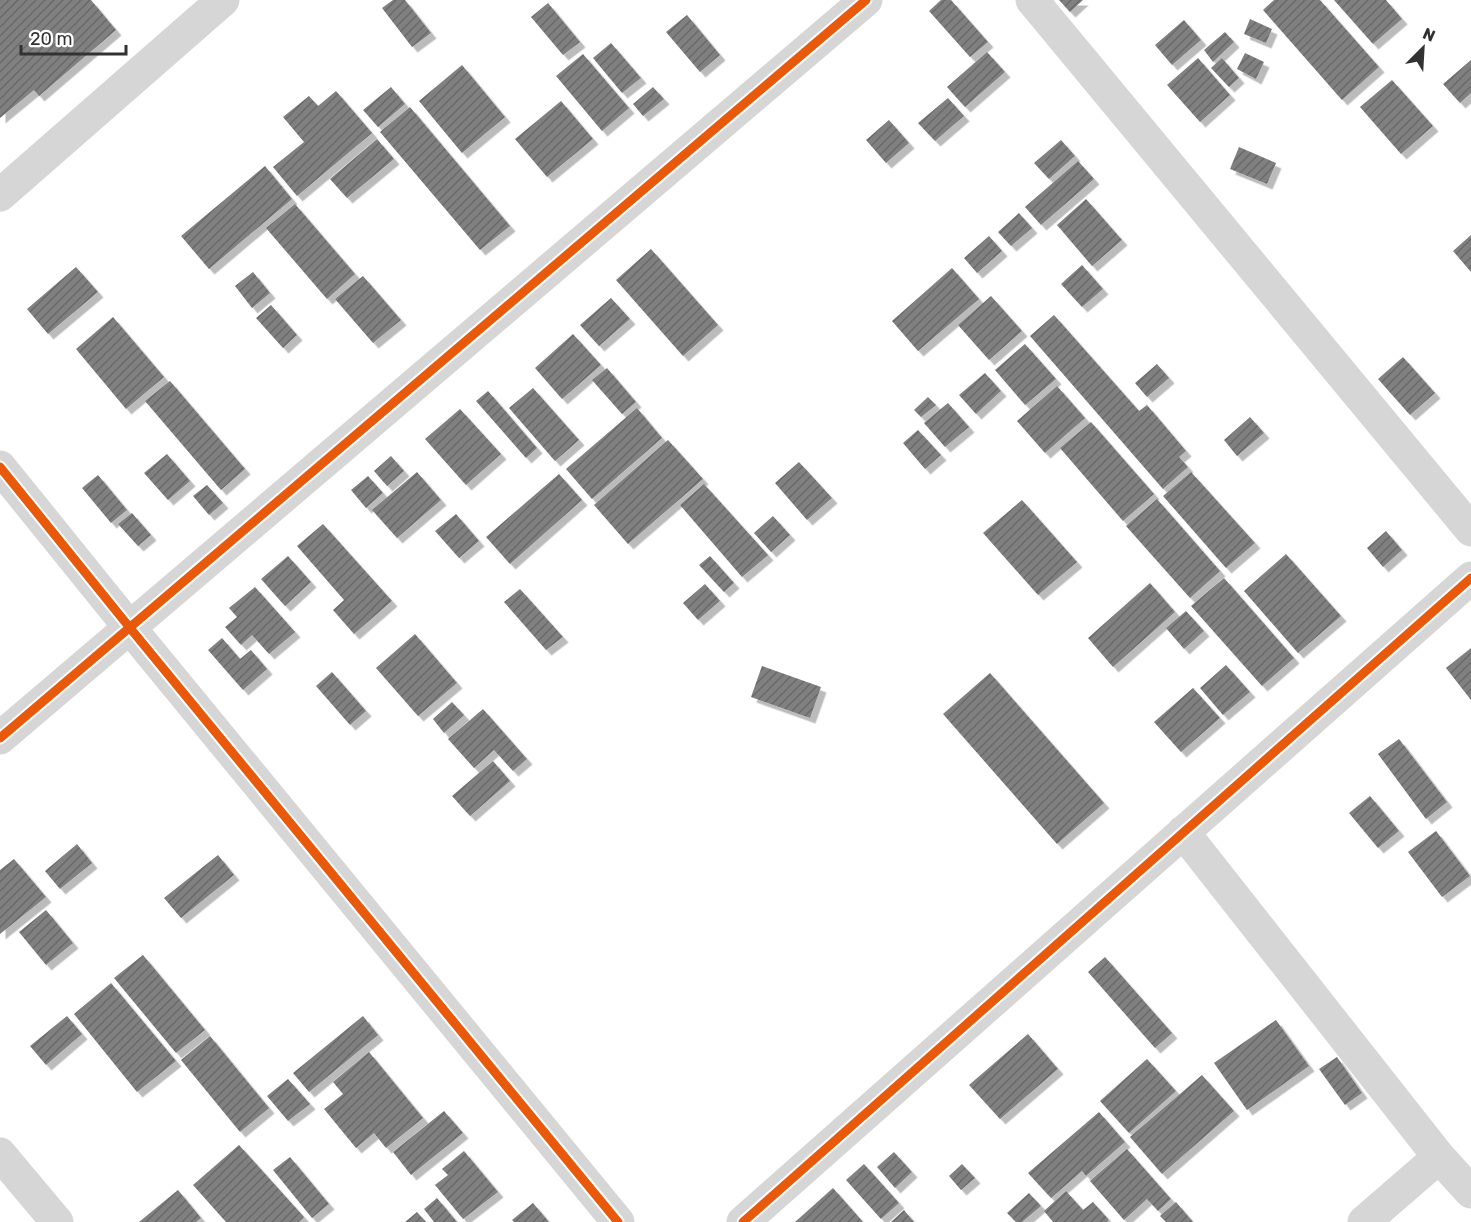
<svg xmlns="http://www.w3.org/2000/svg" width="1471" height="1222" font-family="Rubik,sans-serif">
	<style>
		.building { fill: url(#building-hatch); filter: url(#shadow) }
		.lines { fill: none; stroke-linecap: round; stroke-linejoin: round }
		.minor { stroke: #d6d6d6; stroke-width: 33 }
		.cycleway-casing { stroke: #fff; stroke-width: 13 }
		.cycleway { stroke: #e8590c; stroke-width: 9 }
	</style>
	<defs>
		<pattern id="building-hatch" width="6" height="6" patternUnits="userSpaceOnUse" patternTransform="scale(1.5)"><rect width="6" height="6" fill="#808080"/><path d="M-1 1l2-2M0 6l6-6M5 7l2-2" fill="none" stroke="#696969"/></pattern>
		<filter id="shadow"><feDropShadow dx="5.5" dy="5.5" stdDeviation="0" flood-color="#0004"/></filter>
	</defs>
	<rect width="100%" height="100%" fill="#fff"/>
	<path class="building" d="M 0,0 L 91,0 L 116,30 L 39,96 L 34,90 L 0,118 Z
		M 393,0 L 405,0 L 431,33 L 412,47 L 382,8 Z
		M 941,0 L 951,0 L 988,42 L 970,57 L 929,11 Z
		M 1059,0 L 1083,0 L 1070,12 Z
		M 1274,0 L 1320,0 L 1379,67 L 1342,100 L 1263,10 Z
		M 1334,0 L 1386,0 L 1402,19 L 1373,44 Z
		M 548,3 L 580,42 L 563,55 L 531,17 Z
		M 687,15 L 720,55 L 700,72 L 666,32 Z
		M 1250,19 L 1272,29 L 1266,43 L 1244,34 Z
		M 1184,20 L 1201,40 L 1172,65 L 1155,45 Z
		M 1225,32 L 1234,42 L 1213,62 L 1204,50 Z
		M 611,43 L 641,78 L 622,93 L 593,58 Z
		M 987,52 L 1005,72 L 965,107 L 947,87 Z
		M 1245,53 L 1264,62 L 1256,79 L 1237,69 Z
		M 583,54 L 629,108 L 602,131 L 556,76 Z
		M 1198,58 L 1230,95 L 1200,122 L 1167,85 Z
		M 1222,58 L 1239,78 L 1229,87 L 1211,68 Z
		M 1471,60 L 1471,93 L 1460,103 L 1443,84 Z
		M 462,65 L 505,117 L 462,153 L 419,101 Z
		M 1392,80 L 1433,126 L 1401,154 L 1360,107 Z
		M 391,87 L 405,104 L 378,127 L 363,110 Z
		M 653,87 L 664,99 L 643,116 L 633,104 Z
		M 336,91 L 372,133 L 297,196 L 273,167 L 304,142 L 283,117 L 309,96 L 318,106 Z
		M 948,98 L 964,116 L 935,141 L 918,123 Z
		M 561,101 L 593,139 L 547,177 L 515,139 Z
		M 410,107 L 510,226 L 480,250 L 380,132 Z
		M 889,120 L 909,143 L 886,163 L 866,140 Z
		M 377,139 L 394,159 L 347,198 L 330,179 Z
		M 1061,140 L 1075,156 L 1049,179 L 1034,163 Z
		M 1239,147 L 1276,163 L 1267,184 L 1230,169 Z
		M 1078,161 L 1094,179 L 1041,225 L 1025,207 Z
		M 265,166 L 292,199 L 209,269 L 181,236 Z
		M 1086,199 L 1122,240 L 1092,266 L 1057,225 Z
		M 295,204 L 355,274 L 327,299 L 266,228 Z
		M 1019,213 L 1032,228 L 1011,246 L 998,232 Z
		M 1471,235 L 1471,272 L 1453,251 Z
		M 989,236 L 1002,251 L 977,273 L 964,258 Z
		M 651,249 L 718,325 L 683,356 L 616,280 Z
		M 1082,265 L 1103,289 L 1082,307 L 1061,284 Z
		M 76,267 L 98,292 L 48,334 L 27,309 Z
		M 952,268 L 979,299 L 918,351 L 892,321 Z
		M 253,272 L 270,293 L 252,308 L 235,286 Z
		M 363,276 L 401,320 L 373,343 L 335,299 Z
		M 991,296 L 1022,331 L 989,360 L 958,325 Z
		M 611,298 L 630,319 L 599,346 L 580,325 Z
		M 271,305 L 297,335 L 283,348 L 256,318 Z
		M 1054,315 L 1139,411 L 1147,405 L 1186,451 L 1179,457 L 1188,467 L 1163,489 L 1030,336 Z
		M 113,317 L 164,377 L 126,409 L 76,349 Z
		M 573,334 L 601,365 L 562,399 L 535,368 Z
		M 1025,344 L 1056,379 L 1025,405 L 995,370 Z
		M 1403,357 L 1435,393 L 1410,415 L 1378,379 Z
		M 1157,364 L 1169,378 L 1147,397 L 1135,383 Z
		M 607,368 L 636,402 L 622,414 L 592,380 Z
		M 985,373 L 1001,391 L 976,414 L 959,395 Z
		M 170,381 L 245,469 L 221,490 L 145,401 Z
		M 1057,386 L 1085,418 L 1045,453 L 1017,421 Z
		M 533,388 L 579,440 L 555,461 L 509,408 Z
		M 488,391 L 537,448 L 526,458 L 476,401 Z
		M 928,397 L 936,405 L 921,417 L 914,410 Z
		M 948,403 L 969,427 L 945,447 L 924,423 Z
		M 637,408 L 662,438 L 592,499 L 566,469 Z
		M 460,409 L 501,454 L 466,485 L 425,439 Z
		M 1250,417 L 1264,433 L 1237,456 L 1224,440 Z
		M 1091,422 L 1154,494 L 1123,521 L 1060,448 Z
		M 918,430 L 941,455 L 925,469 L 903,443 Z
		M 668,440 L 703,479 L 628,544 L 594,505 Z
		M 167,454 L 190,481 L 168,500 L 144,473 Z
		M 391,456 L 404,471 L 387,486 L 374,471 Z
		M 799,462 L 832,498 L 807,520 L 775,483 Z
		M 417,472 L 441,500 L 397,538 L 372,510 Z
		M 1191,472 L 1255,543 L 1226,568 L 1163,496 Z
		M 559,474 L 582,500 L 510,564 L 486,537 Z
		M 98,475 L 127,510 L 111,523 L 82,488 Z
		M 368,476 L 383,493 L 366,508 L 351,490 Z
		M 704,484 L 768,555 L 742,577 L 680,505 Z
		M 207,485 L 223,503 L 209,515 L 193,496 Z
		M 1157,499 L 1220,571 L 1190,598 L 1126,526 Z
		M 1022,500 L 1077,562 L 1038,595 L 983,533 Z
		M 132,513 L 151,535 L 138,546 L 118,524 Z
		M 456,514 L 479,541 L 459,558 L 435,531 Z
		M 773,516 L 790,535 L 771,552 L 754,533 Z
		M 323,524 L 392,601 L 354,634 L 333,610 L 344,600 L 297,546 Z
		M 1386,531 L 1402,550 L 1383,567 L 1367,548 Z
		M 1286,554 L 1341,616 L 1298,653 L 1244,591 Z
		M 288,556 L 311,582 L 285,606 L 261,579 Z
		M 710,556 L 734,583 L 724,592 L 699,565 Z
		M 1224,578 L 1294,658 L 1262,686 L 1191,606 Z
		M 1150,583 L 1175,612 L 1113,667 L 1088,638 Z
		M 705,584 L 720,601 L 698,620 L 683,603 Z
		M 255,587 L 295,632 L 269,654 L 252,635 L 241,645 L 225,627 L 237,617 L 229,608 Z
		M 520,589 L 563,637 L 546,650 L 504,602 Z
		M 1186,611 L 1204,631 L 1184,649 L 1166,628 Z
		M 415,634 L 457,683 L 418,716 L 376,668 Z
		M 222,638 L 240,659 L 251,650 L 267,669 L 243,690 L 208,650 Z
		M 1471,648 L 1471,700 L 1446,668 Z
		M 1226,665 L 1250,692 L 1223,715 L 1200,688 Z
		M 762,666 L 821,687 L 810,718 L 751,697 Z
		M 332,672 L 366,711 L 350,725 L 316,686 Z
		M 990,673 L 1104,803 L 1057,844 L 943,714 Z
		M 1193,688 L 1220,718 L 1181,752 L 1154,722 Z
		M 452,702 L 464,715 L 444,733 L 433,719 Z
		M 483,709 L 527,759 L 513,771 L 494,750 L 474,768 L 448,739 Z
		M 1399,739 L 1447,802 L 1426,819 L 1378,754 Z
		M 493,761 L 510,781 L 470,816 L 452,796 Z
		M 1370,796 L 1399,831 L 1378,848 L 1349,813 Z
		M 1436,831 L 1470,876 L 1442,897 L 1408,852 Z
		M 77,844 L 92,863 L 60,889 L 45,871 Z
		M 218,855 L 234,875 L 181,918 L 164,898 Z
		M 14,859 L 46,897 L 0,934 L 0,870 Z
		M 46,910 L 73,943 L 46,965 L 19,932 Z
		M 143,955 L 205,1030 L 176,1053 L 114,978 Z
		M 1105,957 L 1172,1033 L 1155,1048 L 1088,972 Z
		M 111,983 L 176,1061 L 137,1092 L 74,1014 Z
		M 67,1016 L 82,1034 L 46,1065 L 30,1046 Z
		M 363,1016 L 378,1035 L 309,1092 L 293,1073 Z
		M 1276,1020 L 1309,1066 L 1247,1110 L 1214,1063 Z
		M 1028,1034 L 1058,1069 L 1000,1119 L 969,1085 Z
		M 210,1036 L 269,1108 L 240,1132 L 181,1060 Z
		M 369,1052 L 423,1118 L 386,1148 L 374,1133 L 356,1148 L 324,1109 L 343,1094 L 333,1082 Z
		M 1337,1057 L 1362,1093 L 1345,1105 L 1319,1069 Z
		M 1147,1059 L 1176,1091 L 1129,1133 L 1100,1101 Z
		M 1202,1075 L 1234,1111 L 1162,1174 L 1130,1137 Z
		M 288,1079 L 310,1104 L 288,1121 L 267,1096 Z
		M 444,1111 L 463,1133 L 411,1175 L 393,1152 Z
		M 1099,1112 L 1125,1142 L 1086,1176 L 1082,1171 L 1051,1198 L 1028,1173 Z
		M 239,1145 L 304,1217 L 299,1222 L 226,1222 L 193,1185 Z
		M 1127,1149 L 1171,1199 L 1158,1211 L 1147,1199 L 1124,1220 L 1090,1181 Z
		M 464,1151 L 498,1192 L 463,1219 L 435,1185 L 448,1175 L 442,1169 Z
		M 894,1152 L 912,1172 L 895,1188 L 877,1167 Z
		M 290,1157 L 329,1204 L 312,1218 L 273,1170 Z
		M 864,1164 L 899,1203 L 881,1219 L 846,1180 Z
		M 962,1164 L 975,1178 L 961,1190 L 949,1176 Z
		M 833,1188 L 863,1222 L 795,1222 Z
		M 178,1190 L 201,1218 L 196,1222 L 139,1222 Z
		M 1066,1191 L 1083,1210 L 1093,1202 L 1109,1220 L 1107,1222 L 1053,1222 L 1044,1211 Z
		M 1029,1193 L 1041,1206 L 1022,1222 L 1016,1222 L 1007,1213 Z
		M 437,1198 L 457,1222 L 434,1222 L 424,1209 Z
		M 1176,1202 L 1193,1222 L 1166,1222 L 1160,1216 Z
		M 533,1203 L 549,1222 L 514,1222 L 512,1220 Z
		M 904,1210 L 914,1222 L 891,1222 Z
		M 417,1212 L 426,1222 L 405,1222 Z"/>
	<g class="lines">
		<path class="minor" d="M 1032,0 L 1471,530
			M 0,195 L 223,0
			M 0,467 L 130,628 L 618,1222
			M 0,738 L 866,0
			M 1183,832 L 1439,1157 L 1471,1192
			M 0,1154 L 57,1222
			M 743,1222 L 1471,578
			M 1364,1222 L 1439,1157"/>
		<g class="cycleway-casing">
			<path id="cycleway" d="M 0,467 L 130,628 L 618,1222
				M 0,738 L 866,0
				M 743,1222 L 1471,578"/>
		</g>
		<use href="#cycleway" class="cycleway"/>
	</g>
	<g transform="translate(1423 48) rotate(24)" stroke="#ffffff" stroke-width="4.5" paint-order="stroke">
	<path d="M0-4.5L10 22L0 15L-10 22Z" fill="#323232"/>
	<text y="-9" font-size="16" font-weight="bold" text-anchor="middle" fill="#323232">N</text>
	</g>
	<path d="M21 45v9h105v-9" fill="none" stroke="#323232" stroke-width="3"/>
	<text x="30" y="45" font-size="18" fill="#323232" stroke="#ffffff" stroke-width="4.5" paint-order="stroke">20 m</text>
</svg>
